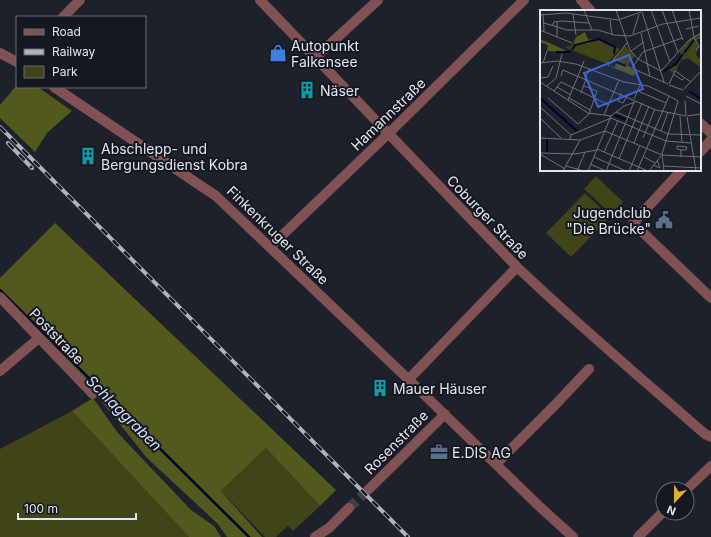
<svg xmlns="http://www.w3.org/2000/svg" width="711" height="537" font-family="Inter,sans-serif">
	<style>
		.green { fill: #404417 }
		.forest { fill: #53581d }
		.lines { fill: none; stroke-linecap: round; stroke-linejoin: round }
		.stream { stroke: #00062d; stroke-width: 2.5 }
		.minor-tunnel { stroke: #3b3f47; stroke-width: 10; stroke-dasharray: 10 5; stroke-linecap: butt }
		.minor { stroke: #815253; stroke-width: 10 }
		.rail-casing { stroke: #b0b3ba; stroke-width: 4 }
		.rail { stroke: #141820; stroke-width: 2.5; stroke-dasharray: 8; stroke-linecap: butt }
		.labels { text-anchor: middle; dominant-baseline: central; stroke-width: 4; stroke-linejoin: round; paint-order: stroke }
		.poi-label { font-size: 14px; fill: #e3e6ec; stroke: #141820; text-anchor: start }
		.street-label { font-size: 14px; fill: #e3e6ec; stroke: #141820 }
		.water-label { font-size: 15px; font-style: italic; fill: #cfdefc; stroke: #141820 }
		.inset-river { fill: none; stroke: #00062d; stroke-width: 2 }
		.inset-road { fill: none; stroke: #6c7078; stroke-width: 1 }
		.view { fill: #3b65db; fill-opacity: 0.15; stroke: #3b65db; stroke-width: 2 }
		.inset-edge { fill: none; stroke: #e3e6ec; stroke-width: 2 }
	</style>
	<rect width="100%" height="100%" fill="#1d212a"/>
	<path class="green" d="M 596,176 L 623,202 L 611,214 L 584,189 Z
		M 585,193 L 610,217 L 571,257 L 546,233 Z
		M 72,411 L 189,537 L 0,537 L 0,449 Z
		M 266,448 L 320,506 L 293,531 L 288,526 L 276,537 L 265,537 L 221,491 Z"/>
	<path class="forest" d="M 17,85 L 17,87 L 38,87 L 72,111 L 47,133 L 35,152 L 0,118 L 0,105 Z
		M 55,223 L 336,490 L 320,506 L 266,448 L 221,491 L 262,537 L 227,537 L 217,523 L 147,458 L 94,392 L 0,296 L 0,278 Z
		M 93,398 L 118,433 L 191,510 L 214,526 L 221,537 L 189,537 L 72,411 Z"/>
	<g class="lines">
		<path class="stream" d="M 0,290 L 249,537"/>
		<path class="minor-tunnel" d="M 349,508 L 368,490"/>
		<path class="minor" d="M 260,0 L 517,267 C 578,325 642,379 705,434 L 711,437
			M 581,0 L 591,11
			M 63,17 L 80,0
			M 0,53 L 17,62
			M 316,57 L 378,0
			M 54,87 L 216,196 L 407,378 L 540,507 L 573,537
			M 700,123 L 711,133
			M 700,152 L 711,140
			M 682,170 L 633,223 L 711,298
			M 270,247 L 389,133 L 524,0
			M 0,297 L 93,394
			M 0,371 L 39,338
			M 409,379 L 517,267
			M 496,464 L 555,405 L 589,369
			M 687,489 L 711,466
			M 368,490 L 445,414
			M 315,537 L 329,528 L 349,508
			M 638,537 L 663,512"/>
		<g class="rail-casing">
			<path id="rail" d="M 0,127 L 408,537
				M 8,143 L 32,168"/>
		</g>
		<use href="#rail" class="rail"/>
	</g>
	<defs>
		<g id="shop-bare" transform="scale(1.38)"><path d="M-5-2.5h2.3a2.7 3.5 0 0 1 5.4 0H5L5.5 6h-11ZM-1.5-2.5h3a1.5 2.3 0 0 0-3 0Z" fill="#3f7fe0" stroke="#141820" stroke-width="2.5" paint-order="stroke"/></g>
		<g id="building-bare" transform="scale(1.38)"><path d="M-4-6H4V6H1V3H-1V6H-4ZM-2.5-4.3h1.7v1.8h-1.7ZM.8-4.3h1.7v1.8H.8ZM-2.5-1h1.7V.8h-1.7ZM.8-1h1.7V.8H.8Z" fill="#0f9aa8" stroke="#141820" stroke-width="2.5" paint-order="stroke"/></g>
		<g id="civic-bare" transform="scale(1.38)"><path d="M-.6-6.5H3V-4.5H.6V-3L4-1V1h2V6H-6V1h2V-1L-.6-3ZM-1.2 2.5V6h2.4V2.5Z" fill="#5c6f8a" stroke="#141820" stroke-width="2.5" paint-order="stroke"/></g>
		<g id="office-bare" transform="scale(1.38)"><path d="M-6-3h4V-5.5h4V-3h4V5H-6ZM-1-4.5V-3h2v-1.5ZM-6 0V1H6V0Z" fill="#5c6f8a" stroke="#141820" stroke-width="2.5" paint-order="stroke"/></g>
	</defs>
	<g fill-rule="evenodd">
		<use href="#shop-bare" x="278" y="53"/>
		<use href="#building-bare" x="307" y="90"/>
		<use href="#building-bare" x="88" y="156"/>
		<use href="#civic-bare" x="664" y="220"/>
		<use href="#building-bare" x="380" y="388"/>
		<use href="#office-bare" x="439" y="452"/>
	</g>
	<g class="labels">
		<g class="poi-label">
			<text x="291" y="45">Autopunkt<tspan x="291" dy="16">Falkensee</tspan></text>
			<text x="320" y="90">Näser</text>
			<text x="101" y="148">Abschlepp- und<tspan x="101" dy="16">Bergungsdienst Kobra</tspan></text>
			<text x="651" y="212" text-anchor="end">Jugendclub<tspan x="651" dy="16">"Die Brücke"</tspan></text>
			<text x="393" y="388">Mauer Häuser</text>
			<text x="452" y="452">E.DIS AG</text>
		</g>
		<g class="street-label">
			<text transform="translate(388 114) rotate(-44)">Hamannstraße</text>
			<text transform="translate(488 217) rotate(46)">Coburger Straße</text>
			<text transform="translate(278 235) rotate(44)">Finkenkruger Straße</text>
			<text transform="translate(57 336) rotate(46)">Poststraße</text>
			<text transform="translate(396 442) rotate(-45)">Rosenstraße</text>
		</g>
		<g class="water-label">
			<text transform="translate(124 413) rotate(45)">Schlaggraben</text>
		</g>
	</g>
	<g transform="translate(540 10)">
		<rect width="161" height="161" fill="#1d212a"/>
		<path d="M 161,23 L 161,28 L 155,31 L 158,37 L 156,45 L 161,50 L 160,57 L 148,48 L 141,50 L 136,61 L 132,63 L 129,60 L 123,63 L 136,54 L 141,46 L 140,41 L 149,30 ZM 48,29 L 62,30 L 80,39 L 67,54 L 24,37 L 31,36 L 34,31 L 45,35 L 49,34 ZM 85,36 L 95,46 L 88,55 L 75,47 Z" fill="#404417"/>
		<path d="M 45,22 L 50,34 L 36,35 L 34,31 L 36,27 ZM 0,29 L 14,35 L 29,42 L 7,41 L 8,35 L 0,32 ZM 75,47 L 96,61 L 94,66 L 69,56 L 75,57 L 76,53 L 72,51 Z" fill="#53581d"/>
		<path class="inset-river" d="M 32,40 L 35,35 L 59,29 L 75,37 L 74,44M 16,42 L 31,42M 144,43 L 154,30M 74,51 L 86,56M 123,62 L 136,54 L 143,44M 149,81 L 161,89M 0,88 L 37,121M 74,105 L 86,110M 7,129 L 7,142"/>
		<path class="inset-road" d="M 44,0 L 52,20M 76,0 L 90,40 L 98,49 L 121,61 L 149,30 L 161,23M 111,0 L 130,52M 122,0 L 138,42M 132,0 L 143,30M 149,0 L 154,27 L 159,37 L 156,40M 102,2 L 124,72M 3,4 L 4,21M 33,4 L 36,25M 0,5 L 26,3 L 78,10 L 101,2M 70,10 L 72,25M 17,12 L 17,27M 4,13 L 27,20 L 58,20 L 74,25 L 90,26 L 123,14 L 161,8M 12,16 L 14,12 L 22,11 L 49,13M 146,19 L 159,16M 0,20 L 32,33M 101,23 L 110,67M 93,24 L 99,4M 91,41 L 104,32M 0,53 L 17,51 L 36,54 L 84,72 L 108,76 L 129,86M 3,53 L 7,41M 68,56 L 87,33M 92,58 L 103,42 L 142,28M 96,60 L 128,74M 133,64 L 142,70 L 145,67M 21,66 L 23,60 L 116,100 L 146,106M 38,66 L 44,51M 0,68 L 8,67 L 13,56M 45,69 L 50,58M 0,72 L 48,103 L 71,106M 129,74 L 135,61 L 151,72M 129,75 L 143,80M 7,76 L 16,68 L 22,44M 44,76 L 57,81 L 49,104M 17,77 L 31,85M 144,79 L 161,61M 14,81 L 21,72 L 69,95M 98,81 L 126,93M 41,83 L 46,69M 81,83 L 78,91 L 83,93 L 87,86M 146,86 L 161,94M 8,88 L 38,114 L 49,104M 29,88 L 50,100M 94,89 L 100,75M 28,90 L 38,66M 145,91 L 146,105M 0,97 L 31,125M 76,102 L 128,124 L 161,125M 64,105 L 79,70M 140,106 L 142,133M 147,106 L 161,104M 147,107 L 156,161M 0,108 L 21,128M 71,108 L 126,131 L 151,133M 65,121 L 122,145 L 161,147M 121,121 L 128,102M 0,128 L 40,130 L 65,121M 103,128 L 115,99M 30,129 L 31,125 L 71,108M 94,133 L 109,96M 57,139 L 108,161M 64,142 L 78,111M 0,143 L 35,144 L 57,140M 0,144 L 25,159M 54,147 L 86,161M 104,147 L 115,153M 141,147 L 141,140 L 146,140 L 147,137 L 137,136 L 137,139 L 141,140M 79,149 L 102,93M 50,154 L 66,161 L 94,92M 113,155 L 120,158 L 117,150M 26,156 L 44,161M 123,156 L 161,158M 23,161 L 40,130M 37,161 L 45,142M 48,161 L 71,106 L 84,96 L 95,92M 89,161 L 100,135M 97,161 L 129,86M 109,161 L 121,146M 124,161 L 122,144 L 138,91 L 129,86"/>
		<path class="view" d="M 89,45 L 103,79 L 58,97 L 44,63 Z"/>
		<rect width="161" height="161" class="inset-edge"/>
	</g>
	<rect x="16" y="16" width="130" height="72" fill="#141820" stroke="#676a72"/>
	<rect x="24" y="29" width="20" height="6" fill="#815253" stroke="#676a72"/>
	<text x="52" y="36" font-size="12" fill="#e3e6ec">Road</text>
	<rect x="24" y="49" width="20" height="6" fill="#b0b3ba" stroke="#676a72"/>
	<text x="52" y="56" font-size="12" fill="#e3e6ec">Railway</text>
	<rect x="24" y="66" width="20" height="12" fill="#404417" stroke="#676a72"/>
	<text x="52" y="76" font-size="12" fill="#e3e6ec">Park</text>
	<g transform="translate(675 501) rotate(202)"><circle r="19" fill="#141820" stroke="#676a72"/>
	<path d="M0-3L7 15L0 10L-7 15Z" fill="#e2ae34"/>
	<text y="-6" font-size="11" font-weight="bold" text-anchor="middle" fill="#e3e6ec">N</text>
	</g>
	<path d="M18 513v6h118v-6" fill="none" stroke="#e3e6ec" stroke-width="2"/>
	<text x="24" y="513" font-size="12" fill="#e3e6ec" stroke="#141820" stroke-width="3" paint-order="stroke">100 m</text>
</svg>
